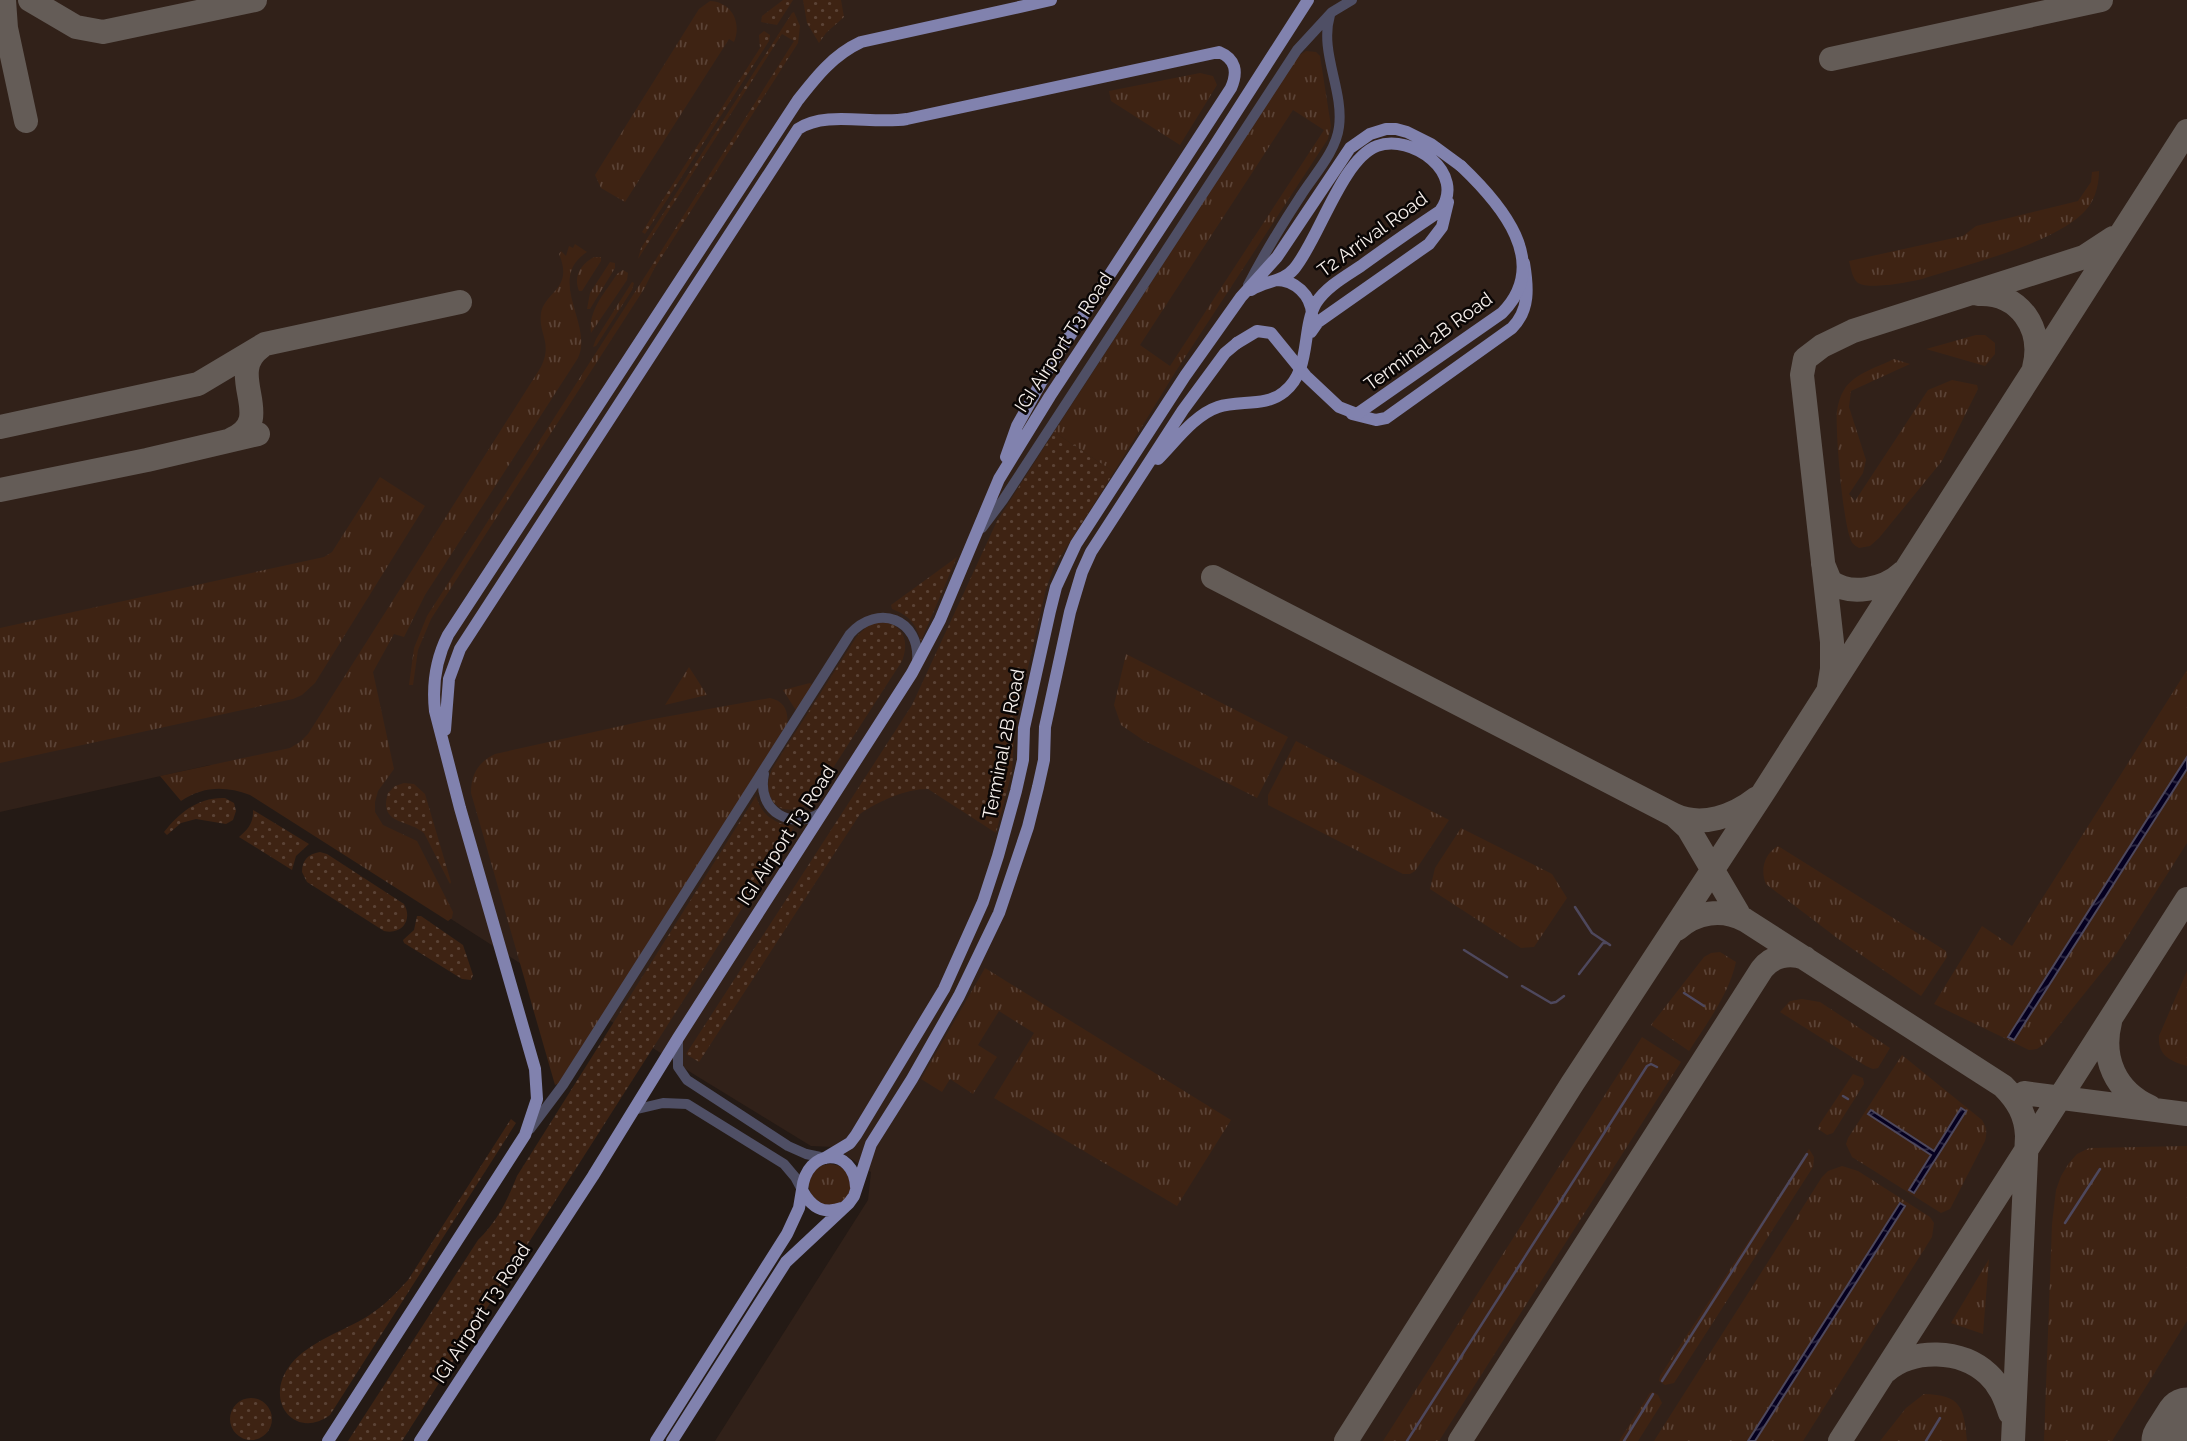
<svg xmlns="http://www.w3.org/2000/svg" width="2187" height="1441" font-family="Raleway,sans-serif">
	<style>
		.built { fill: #312119 }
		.grass { fill: url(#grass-tufts); fill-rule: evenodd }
		.park { fill: url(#park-dots) }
		.water { fill: url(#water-waves); stroke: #4e485d; stroke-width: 2 }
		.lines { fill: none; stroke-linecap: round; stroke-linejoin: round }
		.stream { stroke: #4e485d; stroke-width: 2.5 }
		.taxiway { stroke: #645c57; stroke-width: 24 }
		.runway { stroke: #645c57; stroke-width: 63 }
		.minor { stroke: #4f4f65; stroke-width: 10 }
		.major { stroke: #8182ae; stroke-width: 12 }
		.major-bridge { stroke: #8182ae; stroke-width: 12 }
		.labels { text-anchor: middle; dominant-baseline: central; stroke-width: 5; stroke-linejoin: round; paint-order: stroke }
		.street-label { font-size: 19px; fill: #f7f0ec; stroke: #0a0605 }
	</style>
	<defs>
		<pattern id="grass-tufts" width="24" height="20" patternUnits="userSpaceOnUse" patternTransform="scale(1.75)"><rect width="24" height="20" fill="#3e2313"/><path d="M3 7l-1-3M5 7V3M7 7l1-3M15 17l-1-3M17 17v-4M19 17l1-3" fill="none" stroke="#5b4336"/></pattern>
		<pattern id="park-dots" width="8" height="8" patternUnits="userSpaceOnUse" patternTransform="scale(1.75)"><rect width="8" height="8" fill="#3e2313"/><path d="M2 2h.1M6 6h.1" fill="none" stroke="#5b4336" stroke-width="1.8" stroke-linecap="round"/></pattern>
		<pattern id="water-waves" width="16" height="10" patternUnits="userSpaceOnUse" patternTransform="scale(1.75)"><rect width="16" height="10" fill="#050020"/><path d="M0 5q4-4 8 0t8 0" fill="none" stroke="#2a2641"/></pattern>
	</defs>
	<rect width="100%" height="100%" fill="#241a15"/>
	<path class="built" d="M 0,0 L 2187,0 L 2187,1441 L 715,1441 L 868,1200 L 871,1172 L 833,1147 L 811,1146 L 695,1075 L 210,765 L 0,812 Z"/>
	<path class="grass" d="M 710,1 C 732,2 742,23 734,42 L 729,39 L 625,202 L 601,188 L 595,175 L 699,9 Z
		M 1306,51 L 1316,52 L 1320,56 L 1331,126 L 1328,139 L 1176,371 L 1114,472 L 1054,432 L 1298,56 ZM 1293,110 L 1324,130 L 1170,366 L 1140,345 Z
		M 1200,73 L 1213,76 L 1217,85 L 1180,145 L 1111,101 L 1109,91 Z
		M 2099,171 C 2099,187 2094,204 2081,215 C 2046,246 1968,264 1922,279 C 1909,282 1870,290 1858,283 C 1852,278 1851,268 1849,261 L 1963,236 L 1976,226 L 2078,201 L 2091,182 L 2092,172 Z
		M 575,244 L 587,252 C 545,279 594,325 578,358 L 425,595 L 404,637 L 394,634 L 373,672 L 394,769 L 378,791 L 375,802 L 375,812 L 383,825 L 417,841 L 453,912 L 452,918 L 448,921 L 250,795 C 225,786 204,786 181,801 L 160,776 L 290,748 L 300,742 L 308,734 L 541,367 C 553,342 538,334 541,313 C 545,291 574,289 559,254 L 561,251 L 566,256 L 569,246 L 573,248 Z
		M 594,257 L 601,257 L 601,261 L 582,291 L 579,291 C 573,276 581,264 594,257 Z
		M 610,262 L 615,263 L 615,268 L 590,309 L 587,309 L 590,293 Z
		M 651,267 L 654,269 L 644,289 L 431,619 L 418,650 L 413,685 L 409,685 L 414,648 L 427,616 Z
		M 623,270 L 628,273 L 627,280 L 591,333 C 588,310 605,293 617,274 Z
		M 632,282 L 634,283 L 632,290 L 596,346 L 593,347 L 596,339 Z
		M 1976,335 L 1985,335 L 1995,343 L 1995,354 L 1985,366 L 1926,349 Z
		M 1894,359 L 1910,364 L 1851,391 L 1849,407 L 1866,460 L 1863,473 L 1849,494 L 1855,501 L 1928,390 L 1952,380 L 1977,385 L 1978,389 L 1942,461 L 1879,538 L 1870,546 L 1859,548 C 1856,546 1852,544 1851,540 C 1843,524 1835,430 1837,411 C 1838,404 1840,396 1844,390 C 1853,374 1878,367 1894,359 Z
		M 380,477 L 425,506 L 315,683 L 302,695 L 293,699 L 0,763 L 0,628 L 324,557 L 332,552 Z
		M 1126,654 L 1288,737 L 1257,798 L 1143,740 L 1121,725 L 1114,705 Z
		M 689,667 L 707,695 L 665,705 Z
		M 2187,670 L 2187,757 L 2008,1037 L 2014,1040 L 2187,769 L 2187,843 L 2117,953 L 2044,1044 L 2037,1049 L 2029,1050 L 1934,1004 L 1982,926 L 2012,946 Z
		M 810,683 L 814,686 L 797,712 L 783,690 Z
		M 770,698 C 784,701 789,711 787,725 L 560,1083 L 555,1085 L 471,793 C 471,775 478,762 495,754 L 648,720 Z
		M 1296,741 L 1449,820 L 1415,871 L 1410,874 L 1403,874 L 1268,805 L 1268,795 Z
		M 1461,828 L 1552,874 L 1567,898 L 1534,947 L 1521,948 L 1430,889 L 1435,868 Z
		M 1778,846 L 1946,951 L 1947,957 L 1921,996 L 1841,941 L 1766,884 C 1760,870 1764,854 1778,846 Z
		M 1720,952 L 1736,962 C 1729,994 1707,1023 1689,1051 L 1651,1025 L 1704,957 L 1711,953 Z
		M 985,968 L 1231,1120 L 1177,1206 L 994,1098 L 1034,1033 L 999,1011 L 978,1045 L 997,1057 L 973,1094 L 950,1079 L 942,1092 L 921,1079 Z
		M 2187,971 L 2187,1066 C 2170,1061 2158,1056 2159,1036 Z
		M 1802,999 L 1820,1002 L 1890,1048 L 1878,1068 L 1873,1069 L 1866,1066 L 1780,1012 L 1790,1001 Z
		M 1642,1037 L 1681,1062 L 1439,1441 L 1383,1441 Z
		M 1902,1055 L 1982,1120 C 1987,1128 1987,1133 1985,1141 L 1950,1209 L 1941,1213 L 1852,1157 L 1846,1144 L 1848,1138 ZM 1961,1108 L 1966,1112 L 1913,1193 L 1909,1190 L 1931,1155 L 1870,1111 L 1934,1151 Z
		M 1853,1074 L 1863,1078 L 1864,1084 L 1833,1133 L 1827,1135 L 1818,1129 L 1819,1125 Z
		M 2187,1146 L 2187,1321 L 2112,1441 L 2044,1441 L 2052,1224 L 2056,1190 L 2061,1176 L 2069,1163 L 2077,1154 L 2089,1148 Z
		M 1809,1149 L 1814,1157 L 1813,1167 L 1674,1383 L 1665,1385 L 1659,1381 L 1660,1376 Z
		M809 1185a21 21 0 1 1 42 0a21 21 0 1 1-42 0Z
		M 1842,1166 L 1858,1171 L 1930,1217 L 1934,1223 L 1932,1237 L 1803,1441 L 1654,1441 L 1822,1177 L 1828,1171 Z
		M 1989,1259 L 1983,1334 L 1951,1323 Z
		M 1653,1392 L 1658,1395 L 1662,1403 L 1638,1441 L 1619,1441 L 1650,1393 Z
		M 1924,1394 C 1961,1395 1964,1407 1967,1441 L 1880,1441 L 1906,1408 Z"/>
	<path class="park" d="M 783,0 L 793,0 L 777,25 L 761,22 L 762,16 Z
		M 803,0 L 841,0 L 844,17 L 826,33 L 819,43 L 807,23 Z
		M 794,12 L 800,26 L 798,43 L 654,269 L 651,267 L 794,41 L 782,34 L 638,259 L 641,248 L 792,13 Z
		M 764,31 L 770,35 L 769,41 L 645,234 L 642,232 L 760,48 L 759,35 Z
		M 1054,432 L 1114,472 L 1054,567 L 1046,589 L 1015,725 L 1012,772 L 996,833 L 928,789 C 905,789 879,801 860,814 L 699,1062 L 686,1054 L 912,705 L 997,521 Z
		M 957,557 L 921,641 C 916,624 909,615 892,609 L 891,605 Z
		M 885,621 C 905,628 909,642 902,661 L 811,802 C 782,822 759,800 772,769 L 857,636 L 872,622 Z
		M 404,783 L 414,784 L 425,794 L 451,882 L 450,884 L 424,833 C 408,819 378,825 388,793 L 395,786 Z
		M 756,796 C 762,816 774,823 794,827 L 402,1441 L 348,1441 L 478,1240 C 498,1220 507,1201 517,1176 Z
		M 225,798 L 234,803 L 236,811 L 233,820 L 226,824 L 196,819 L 181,823 L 167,835 L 164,832 C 179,813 198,797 225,798 Z
		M 253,810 L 309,844 L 296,856 L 292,870 L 239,837 C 247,830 254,823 253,810 Z
		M 320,852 L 327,854 L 404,904 C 413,920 402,935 384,931 L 307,882 L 302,872 C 302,860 308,854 320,852 Z
		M 417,916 L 421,916 L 463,945 L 473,975 L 471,980 L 462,979 L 404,943 L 403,940 L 414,930 Z
		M 511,1119 L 516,1123 L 330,1415 C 295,1441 262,1400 291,1364 C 310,1341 344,1331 368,1316 C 384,1306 396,1293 408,1280 Z
		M230 1419a21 21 0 1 1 42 0a21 21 0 1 1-42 0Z"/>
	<path class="water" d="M 2187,757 L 2187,769 L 2014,1040 L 2008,1037 Z
		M 1961,1108 L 1966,1111 L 1914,1193 L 1909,1190 L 1931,1155 L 1868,1114 L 1871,1110 L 1934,1151 Z
		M 1900,1203 L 1905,1206 L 1755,1441 L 1748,1441 Z"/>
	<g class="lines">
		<path class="stream" d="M 1575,907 L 1592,933 L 1610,945
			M 1464,950 L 1507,977
			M 1579,974 L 1603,943 L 1606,943
			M 1522,986 L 1551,1003 L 1556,1002 L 1564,996
			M 1684,993 L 1704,1006
			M 1843,1096 L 1848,1099
			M 2065,1223 L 2100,1169
			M 1662,1381 L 1807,1154
			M 1407,1441 L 1647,1066 L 1651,1064 L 1657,1067
			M 1624,1441 L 1653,1394
			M 1926,1441 L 1940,1418"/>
		<path class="taxiway" d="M 4,0 L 6,28 L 26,121
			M 30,0 L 76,27 L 103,32 L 255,0
			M 1831,59 L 2101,0
			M 1978,294 C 2020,292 2044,329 2034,368
			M 0,427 L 198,384 L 265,344 L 460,302
			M 232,439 C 278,419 223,374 261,347
			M 0,490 L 147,460 L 258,434
			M 1823,564 L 1830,581 C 1850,597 1885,589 1902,573
			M 1213,577 L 1674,815 L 1688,828 L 1738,913
			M 1829,687 L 1832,669 L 1832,642 L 1802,375 L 1805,359 L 1822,346 L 1853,331 L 2084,257 L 2113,238
			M 1674,815 C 1702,828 1734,816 1757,798
			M 1677,929 C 1696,912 1722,908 1745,920 L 2003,1086 C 2018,1101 2026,1115 2027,1136 L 2013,1441
			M 2110,1022 C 2101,1058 2115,1091 2150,1107
			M 2024,1093 L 2187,1114
			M 1886,1371 C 1913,1348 1961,1349 1988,1374 C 2000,1385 2005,1398 2010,1413
			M 1346,1441 L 1572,1084 L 1763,793 L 2187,131
			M 1460,1441 L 1762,969 C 1772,956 1789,952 1805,958
			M 1840,1441 L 2187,899"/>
		<path class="runway" d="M 2173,1441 L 2187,1419"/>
		<path class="minor" d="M 1248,285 C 1264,254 1281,226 1300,197 C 1313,176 1336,152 1339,127 C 1344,90 1319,52 1330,15
			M 982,528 L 1003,500 L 1297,50 L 1332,12 L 1352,0
			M 764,774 C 756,811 792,832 822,812
			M 678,1039 L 678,1067 L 687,1080 L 788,1146 L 806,1154 L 825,1158
			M 633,1110 L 663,1103 L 687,1104 L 784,1164 L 795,1177 L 802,1190
			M 530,1129 L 563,1085 L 850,634 C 878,603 921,619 917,662"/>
		<path class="major" d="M 1276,280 C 1295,280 1311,295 1312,314
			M 1311,332 L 1318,322 L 1429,244 L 1442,227 L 1448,202
			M 1352,414 L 1376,420 L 1386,418 L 1512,328 C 1530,310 1528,287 1524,263
			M 1158,459 C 1175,442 1194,415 1218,407 C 1239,400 1266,407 1284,392 C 1312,370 1301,329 1316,303 C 1326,287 1346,276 1361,266 C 1387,247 1413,229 1440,211 C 1468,173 1411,133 1377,146 C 1342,159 1318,241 1294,269 C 1283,282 1264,281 1251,290
			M 445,730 L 449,679 L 460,649 L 798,129 C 826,110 873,125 907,119 L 1219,52 C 1236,59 1238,72 1231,88 L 1049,368 L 1017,426 L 1006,457
			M 825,1158 L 850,1143 L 856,1135 L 944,989 L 983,902 L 998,856 L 1016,791 L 1023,760 L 1024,728 L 1050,611 L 1056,587 L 1076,544 L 1185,376 L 1241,297 L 1277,257 L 1350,148 L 1370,134 L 1386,129 L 1396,129 L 1407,132 L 1431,144 L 1461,166
			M 842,1208 C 823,1215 811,1207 802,1190 C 806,1147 854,1147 856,1187
			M 328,1441 L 525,1135 L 537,1099 L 535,1069 L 460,808 L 435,711 C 432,684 436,659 448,635 L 798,100 C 816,77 833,55 861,42 L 1051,0
			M 420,1441 L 593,1176 L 678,1038 L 912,673 L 940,620 L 999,479 L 1050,396 L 1215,145 L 1308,0
			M 656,1441 L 787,1234 L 799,1208 L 802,1190
			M 672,1441 L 786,1262 L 849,1203 L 854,1196 L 871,1144 L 912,1079 L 959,996 L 999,913 L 1028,827 L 1038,787 L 1044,760 L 1045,727 L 1070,612 L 1082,572 L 1091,552 L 1183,410 L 1225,353 L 1237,343"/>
		<path class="major-bridge" d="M 1237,343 L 1257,331 L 1271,333 L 1306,376 L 1339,407 L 1357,414 L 1502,313 C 1552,263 1501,204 1461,166"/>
	</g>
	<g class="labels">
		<g class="street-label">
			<text transform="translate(1372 234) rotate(-36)">T2 Arrival Road</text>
			<text transform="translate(1428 341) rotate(-36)">Terminal 2B Road</text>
			<text transform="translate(1063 342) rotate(-57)">IGI Airport T3 Road</text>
			<text transform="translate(1003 744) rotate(-79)">Terminal 2B Road</text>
			<text transform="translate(786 835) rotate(-57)">IGI Airport T3 Road</text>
			<text transform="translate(481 1313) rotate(-57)">IGI Airport T3 Road</text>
		</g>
	</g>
</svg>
